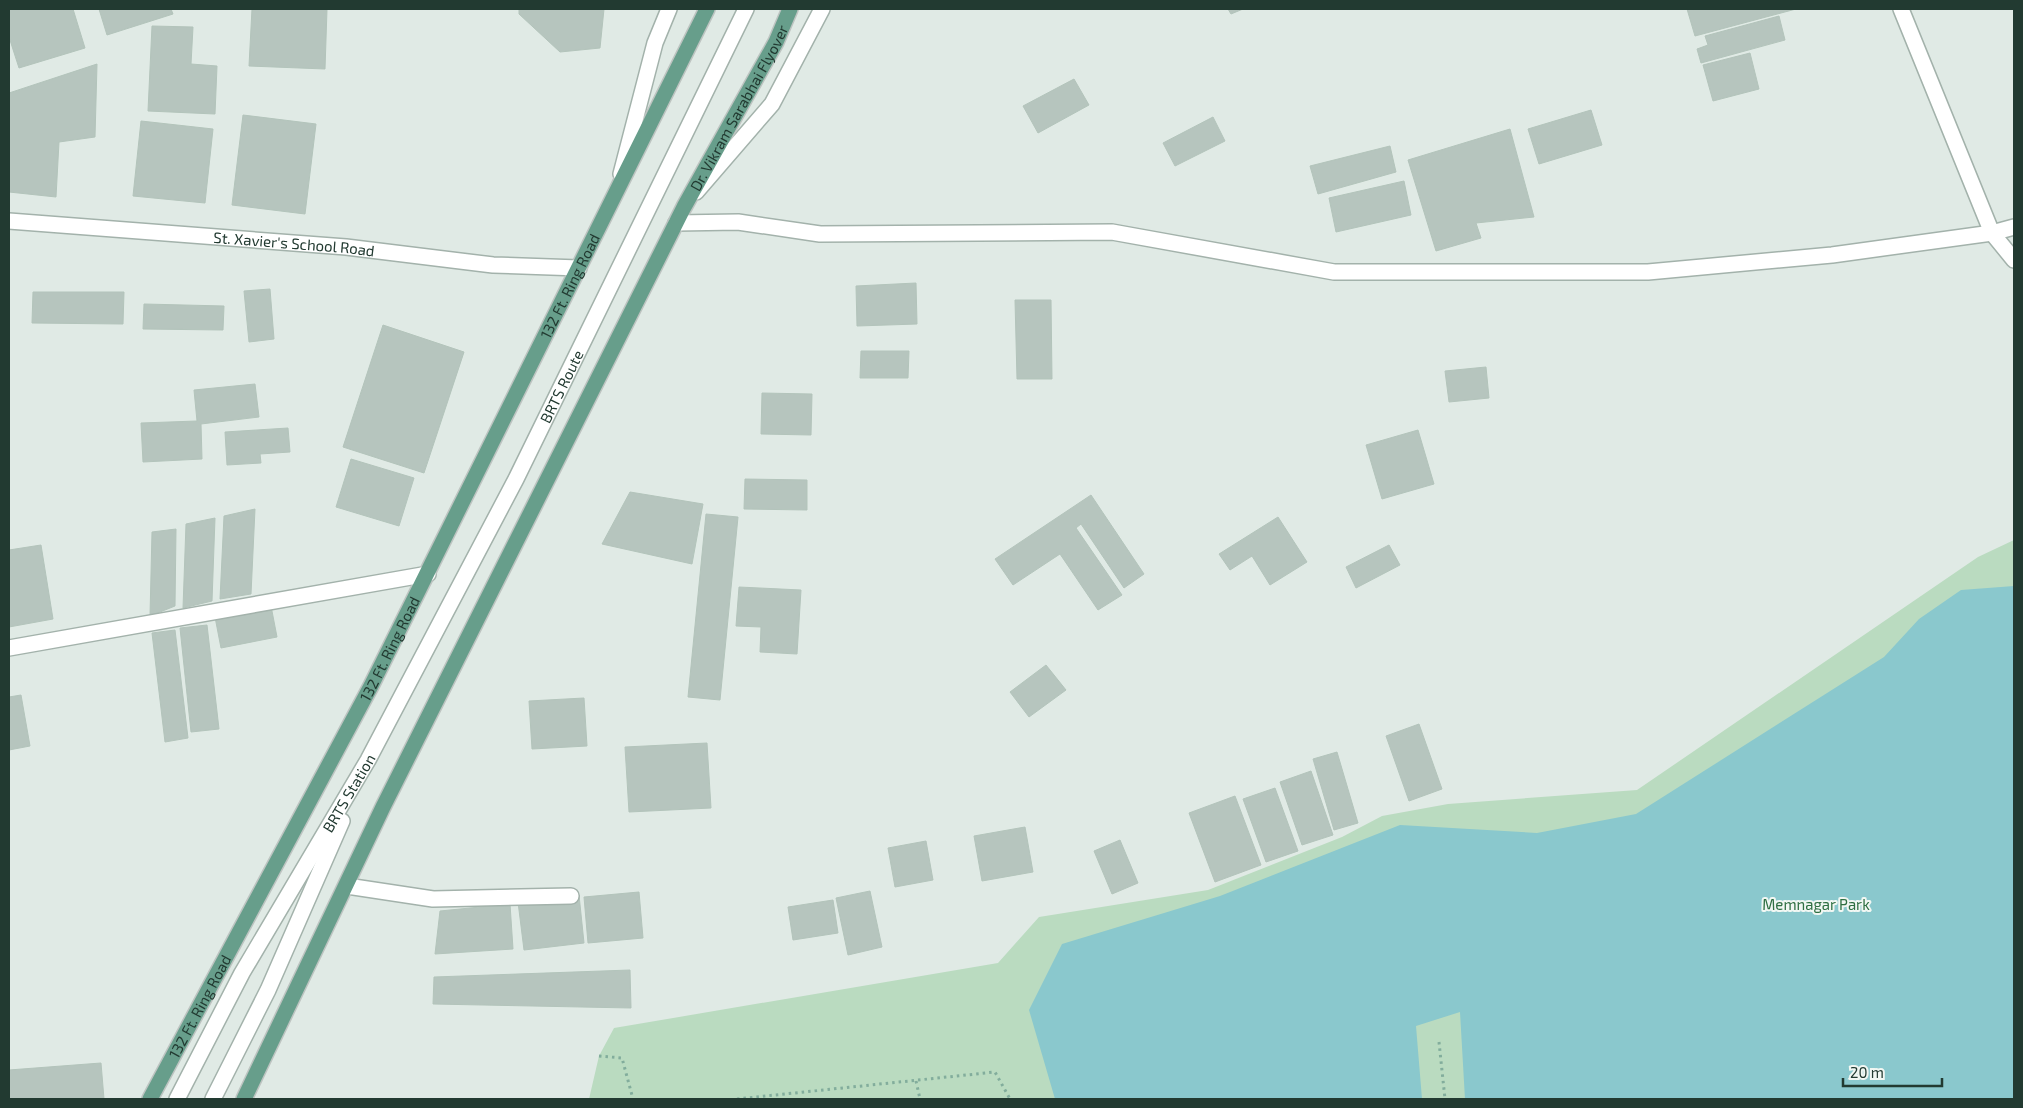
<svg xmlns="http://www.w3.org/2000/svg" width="2023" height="1108" font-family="'Exo 2',sans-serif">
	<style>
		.green { fill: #badbc0 }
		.water { fill: #8ac8cd }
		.building { fill: #b6c5be; stroke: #b3c4bb }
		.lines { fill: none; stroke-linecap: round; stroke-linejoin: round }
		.service-casing { stroke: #a3b2ab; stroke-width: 18 }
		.minor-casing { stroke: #a3b2ab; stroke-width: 18 }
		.tertiary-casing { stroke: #a3b2ab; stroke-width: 18 }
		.primary-casing { stroke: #bdc4c1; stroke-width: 18 }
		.path { stroke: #82ad9c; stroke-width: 3; stroke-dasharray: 2.5 4; stroke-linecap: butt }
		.service { stroke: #fff; stroke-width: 15 }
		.minor { stroke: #fff; stroke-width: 15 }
		.tertiary { stroke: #fff; stroke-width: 15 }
		.primary { stroke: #679e8b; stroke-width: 15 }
		.labels { text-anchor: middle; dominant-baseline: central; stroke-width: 4; stroke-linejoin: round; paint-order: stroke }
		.street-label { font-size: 15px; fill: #223a31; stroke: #f1f7f3 }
		.park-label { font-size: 15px; fill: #2e6f42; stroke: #f1f7f3 }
	</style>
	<rect width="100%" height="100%" fill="#e0eae5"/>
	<path class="green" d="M 2014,540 L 2014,1099 L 589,1099 L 599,1056 L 614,1028 L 998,963 L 1039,917 L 1208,890 L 1342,837 L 1382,816 L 1448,804 L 1637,790 L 1978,557 Z"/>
	<path class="water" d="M 2014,586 L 2014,1099 L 1465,1099 L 1460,1012 L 1416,1026 L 1422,1099 L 1055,1099 L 1029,1010 L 1062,944 L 1220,896 L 1400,825 L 1537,833 L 1636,814 L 1884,657 L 1919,619 L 1961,590 Z"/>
	<path class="building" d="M 9,9 L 73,9 L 85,48 L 19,68 L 9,37 Z
		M 99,9 L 171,9 L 173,14 L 107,35 Z
		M 252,9 L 327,9 L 325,69 L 249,66 Z
		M 519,9 L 604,9 L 600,48 L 560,52 L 519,14 Z
		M 1228,9 L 1243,9 L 1231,14 Z
		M 1687,9 L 1796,9 L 1695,36 Z
		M 1779,16 L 1785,40 L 1701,63 L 1697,49 L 1708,45 L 1705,36 Z
		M 152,26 L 193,27 L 191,64 L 217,66 L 215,114 L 148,111 Z
		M 1750,53 L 1759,89 L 1713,101 L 1703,65 Z
		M 97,64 L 95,137 L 59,142 L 56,197 L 9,192 L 9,93 Z
		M 1074,79 L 1089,105 L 1038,133 L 1023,106 Z
		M 1591,110 L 1602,145 L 1539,164 L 1528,129 Z
		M 243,115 L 316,124 L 305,214 L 232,205 Z
		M 1213,117 L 1225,141 L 1175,166 L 1163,143 Z
		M 141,121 L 213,129 L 205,203 L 133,196 Z
		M 1510,129 L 1534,217 L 1476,223 L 1481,238 L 1436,251 L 1408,160 Z
		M 1390,146 L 1396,172 L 1318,194 L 1310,166 Z
		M 1404,181 L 1411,215 L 1336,232 L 1329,198 Z
		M 916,283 L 917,324 L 857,326 L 856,286 Z
		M 270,289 L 274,339 L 249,342 L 244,291 Z
		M 33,292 L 124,292 L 123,324 L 32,323 Z
		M 1015,300 L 1051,300 L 1052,379 L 1017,379 Z
		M 144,304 L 224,306 L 223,330 L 143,329 Z
		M 383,325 L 464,352 L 424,473 L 343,447 Z
		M 861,351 L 909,351 L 908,378 L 860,378 Z
		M 1486,367 L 1489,398 L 1449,402 L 1445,371 Z
		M 255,384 L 259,417 L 201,424 L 202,459 L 143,462 L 141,423 L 197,421 L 194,390 Z
		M 762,393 L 812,394 L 811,435 L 761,434 Z
		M 288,428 L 290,452 L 260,454 L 261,463 L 227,465 L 225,432 Z
		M 1418,430 L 1434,484 L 1382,499 L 1366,445 Z
		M 351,459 L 414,478 L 399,526 L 336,507 Z
		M 745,479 L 807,480 L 807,510 L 744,509 Z
		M 630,492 L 703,504 L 692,564 L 602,544 Z
		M 1091,495 L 1144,574 L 1124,588 L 1081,524 L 1076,528 L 1122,595 L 1098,610 L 1060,554 L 1013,585 L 995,559 Z
		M 255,509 L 251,594 L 220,599 L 224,516 Z
		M 706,514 L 738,517 L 720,700 L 688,697 Z
		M 1278,517 L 1307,562 L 1270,585 L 1252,556 L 1230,570 L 1219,554 Z
		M 215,518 L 212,601 L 183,608 L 186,524 Z
		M 176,529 L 175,606 L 150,616 L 152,532 Z
		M 41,545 L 53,619 L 9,627 L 9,550 Z
		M 1389,545 L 1400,565 L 1356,588 L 1346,567 Z
		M 739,587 L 801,590 L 797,654 L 760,652 L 761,627 L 736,626 Z
		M 271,606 L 277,637 L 221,648 L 215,617 Z
		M 207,625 L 219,729 L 191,732 L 180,628 Z
		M 175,630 L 188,738 L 165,742 L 152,633 Z
		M 1046,665 L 1066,690 L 1029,717 L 1010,692 Z
		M 21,695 L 30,746 L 9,750 L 9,697 Z
		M 584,698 L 587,746 L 532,749 L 529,701 Z
		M 1419,724 L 1442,789 L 1409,801 L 1386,736 Z
		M 707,743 L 711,808 L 629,812 L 625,747 Z
		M 1337,752 L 1358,823 L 1334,830 L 1313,759 Z
		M 1311,771 L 1333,835 L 1302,845 L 1280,782 Z
		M 1275,788 L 1298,851 L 1266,862 L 1243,799 Z
		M 1235,796 L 1261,865 L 1215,882 L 1189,813 Z
		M 1025,827 L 1033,872 L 982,881 L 974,836 Z
		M 1120,840 L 1138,883 L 1112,894 L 1094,851 Z
		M 926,841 L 933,880 L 895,887 L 888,848 Z
		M 870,891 L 882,947 L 848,955 L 836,898 Z
		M 639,892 L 643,938 L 588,943 L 584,897 Z
		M 579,895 L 584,943 L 524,950 L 518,902 Z
		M 833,900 L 838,933 L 793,940 L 788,907 Z
		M 510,904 L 513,949 L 435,954 L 440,911 Z
		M 630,970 L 631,1008 L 433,1004 L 434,977 Z
		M 101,1063 L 104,1099 L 9,1099 L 9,1070 Z"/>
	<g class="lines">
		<g class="service-casing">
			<g id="service">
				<path d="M 347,886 L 433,899 L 571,896"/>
				<path id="s1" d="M 177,1099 L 242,973 L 368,760 L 516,479 L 746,9"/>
				<path d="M 213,1099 L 268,990 L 342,821"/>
			</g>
		</g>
		<g class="minor-casing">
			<path id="minor" d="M 1901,9 L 1992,233 L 2014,260
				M 9,648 L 428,574"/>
		</g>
		<g class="tertiary-casing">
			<g id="tertiary">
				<path d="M 621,174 L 655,43 L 669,9"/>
				<path d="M 696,192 L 772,104 L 822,9"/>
				<path id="s2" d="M 9,221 L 346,247 L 493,265 L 579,268"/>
				<path d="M 676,223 L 738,222 L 820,234 L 1112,232 L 1334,272 L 1648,272 L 1832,255 L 1992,233 L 2014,227"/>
			</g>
		</g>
		<g class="primary-casing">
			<g id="primary">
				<path id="s3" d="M 150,1099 L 371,686 L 707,9"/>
				<path id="s4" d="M 244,1099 L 383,807 L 684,207 L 776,42 L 790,9"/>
			</g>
		</g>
		<path class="path" d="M 1439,1042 L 1445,1099
			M 599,1056 L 622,1058 L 633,1099
			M 916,1081 L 920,1099
			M 737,1099 L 995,1072 L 1010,1099"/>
		<use href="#service" class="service"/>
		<use href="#minor" class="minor"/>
		<use href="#tertiary" class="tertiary"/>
		<use href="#primary" class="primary"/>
	</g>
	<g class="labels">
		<g class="street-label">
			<text stroke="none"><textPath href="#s4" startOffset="1108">Dr. Vikram Sarabhai Flyover</textPath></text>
			<text stroke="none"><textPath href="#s2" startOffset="286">St. Xavier's School Road</textPath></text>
			<text stroke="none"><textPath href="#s3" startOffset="915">132 Ft. Ring Road</textPath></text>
			<text stroke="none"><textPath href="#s1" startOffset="810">BRTS Route</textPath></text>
			<text stroke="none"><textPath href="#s3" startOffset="510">132 Ft. Ring Road</textPath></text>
			<text stroke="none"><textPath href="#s1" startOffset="351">BRTS Station</textPath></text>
			<text stroke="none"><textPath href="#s3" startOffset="105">132 Ft. Ring Road</textPath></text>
		</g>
		<g class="park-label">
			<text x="1816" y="904">Memnagar Park</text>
		</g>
	</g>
	<rect width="2023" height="1108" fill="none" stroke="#223a31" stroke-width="20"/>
	<path d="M1843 1078v8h99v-8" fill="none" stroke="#223a31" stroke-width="2.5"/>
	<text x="1850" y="1078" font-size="15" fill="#223a31" stroke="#f1f7f3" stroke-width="4" paint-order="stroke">20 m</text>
</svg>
